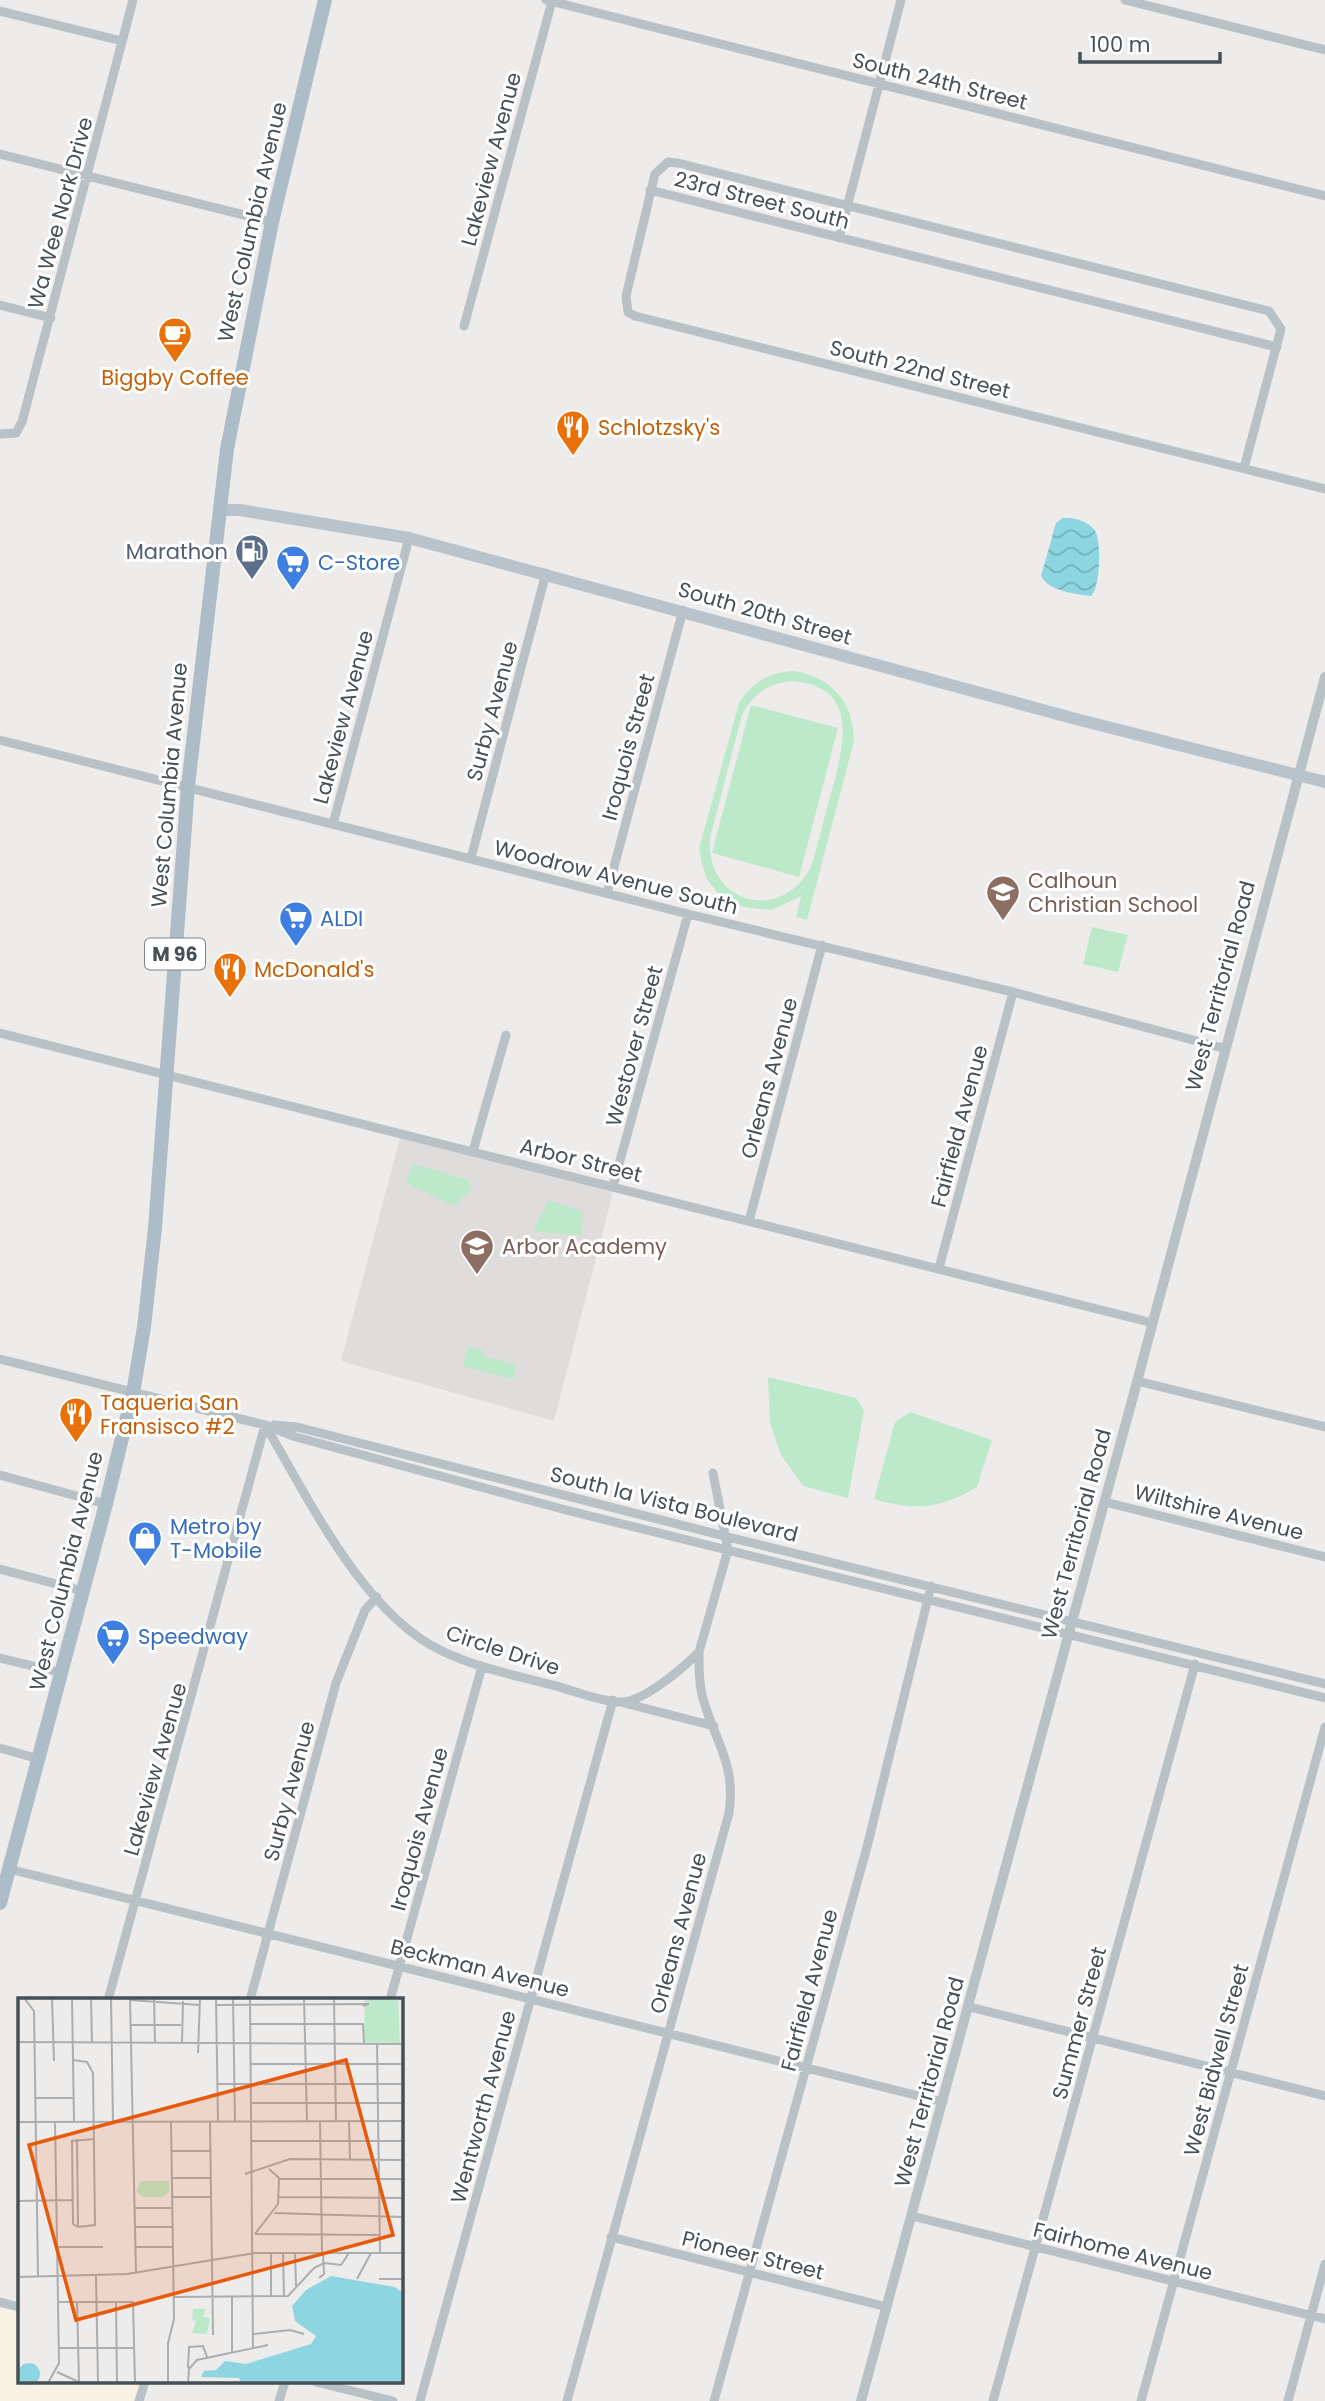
<svg xmlns="http://www.w3.org/2000/svg" width="1325" height="2401" font-family="Poppins,sans-serif">
	<style>
		.commercial { fill: #f9f1e4 }
		.education { fill: #dfdcdc }
		.green { fill: #bce9ca; fill-rule: evenodd }
		.water { fill: url(#water-waves) }
		.lines { fill: none; stroke-linecap: round; stroke-linejoin: round }
		.minor { stroke: #b8c1c6; stroke-width: 9 }
		.tertiary { stroke: #b8c1c6; stroke-width: 10 }
		.secondary { stroke: #b8c3cc; stroke-width: 12 }
		.primary { stroke: #adbdc8; stroke-width: 14 }
		.labels { text-anchor: middle; dominant-baseline: central; stroke-width: 6; stroke-linejoin: round; paint-order: stroke }
		.shield { fill: #fff; stroke: #7e8489; stroke-width: 2 }
		.shield-label { font-size: 19px; font-weight: bold; fill: #465056 }
		.street-label { font-size: 21px; fill: #465056; stroke: #fff }
		.food-label { font-size: 21px; fill: #c56008; stroke: #fff; text-anchor: start }
		.service-label { font-size: 21px; fill: #4e5e75; stroke: #fff; text-anchor: end }
		.shop-label { font-size: 21px; fill: #366cbe; stroke: #fff; text-anchor: start }
		.education-label { font-size: 21px; fill: #785e54; stroke: #fff; text-anchor: start }
		.inset-road { fill: none; stroke: #abadaf; stroke-width: 2 }
		.view { fill: #e8590c; fill-opacity: 0.15; stroke: #e8590c; stroke-width: 3.5 }
		.inset-edge { fill: none; stroke: #465056; stroke-width: 3.5 }
	</style>
	<defs>
		<pattern id="water-waves" width="16" height="10" patternUnits="userSpaceOnUse" patternTransform="scale(1.75)"><rect width="16" height="10" fill="#8dd6e1"/><path d="M0 5q4-4 8 0t8 0" fill="none" stroke="#75b0b9"/></pattern>
	</defs>
	<rect width="100%" height="100%" fill="#eeebeb"/>
	<path class="commercial" d="M 0,2308 L 19,2312 L 19,2382 L 143,2382 L 138,2401 L 0,2401 Z"/>
	<path class="education" d="M 400,1138 L 613,1192 L 554,1421 L 341,1361 Z"/>
	<path class="green" d="M 795,671 C 834,679 853,702 854,741 L 807,920 L 796,917 L 801,896 L 772,910 L 743,907 L 717,892 L 707,879 L 702,864 L 699,849 L 739,703 C 753,681 769,672 795,671 ZM 791,681 C 860,685 844,745 832,790 C 825,815 819,839 812,864 C 784,925 705,905 710,838 L 742,715 C 753,694 767,684 791,681 Z
		M 751,705 L 838,728 L 799,877 L 712,853 Z
		M 1092,927 L 1128,935 L 1118,972 L 1083,964 Z
		M 413,1164 L 468,1180 L 471,1189 L 454,1206 L 406,1183 Z
		M 549,1200 L 583,1212 L 581,1235 L 536,1232 L 534,1229 Z
		M 468,1347 L 482,1350 L 484,1356 L 516,1365 L 513,1379 L 463,1366 Z
		M 768,1377 L 856,1398 L 864,1410 L 848,1498 L 803,1486 L 781,1455 L 770,1423 Z
		M 910,1412 L 992,1440 L 977,1487 C 939,1509 915,1511 874,1499 L 895,1422 Z"/>
	<path class="water" d="M 1071,518 C 1081,520 1090,523 1095,531 C 1102,541 1100,589 1091,596 C 1075,594 1049,591 1041,576 L 1056,523 L 1063,518 Z"/>
	<g class="lines">
		<path class="minor" d="M 546,0 L 1325,196
			M 1125,0 L 1325,50
			M 0,11 L 122,41
			M 0,154 L 272,222
			M 650,190 L 1277,347
			M 839,238 L 901,0
			M 0,305 L 51,318
			M 464,326 L 552,1
			M 0,434 L 16,433 L 22,422 L 133,0
			M 1244,468 L 1281,329 L 1269,311 L 678,163 L 668,162 L 655,174 L 626,296 L 628,312 L 635,316 L 1325,489
			M 0,740 L 688,914 L 1013,992 L 1223,1048
			M 333,824 L 409,538
			M 471,858 L 546,573
			M 607,893 L 683,610
			M 0,1033 L 1153,1323
			M 473,1151 L 506,1035
			M 613,1186 L 688,914
			M 749,1221 L 822,945
			M 939,1268 L 1013,992
			M 0,1359 L 265,1425 L 296,1437 L 566,1510 L 1325,1698
			M 1137,1381 L 1325,1427
			M 265,1425 C 308,1497 362,1612 440,1650 C 474,1667 514,1675 552,1685 C 573,1690 597,1701 619,1702 C 642,1704 684,1667 699,1652
			M 274,1425 L 297,1427 L 728,1537 L 1325,1684
			M 0,1475 L 106,1504
			M 1105,1502 L 1325,1557
			M 0,1569 L 83,1591
			M 0,1658 L 62,1673
			M 624,1703 L 714,1726
			M 0,1748 L 39,1759
			M 9,1869 L 943,2102
			M 108,2000 L 265,1425
			M 250,2000 L 336,1683 L 365,1610 L 377,1597
			M 390,2000 L 482,1666
			M 970,2007 L 1325,2096
			M 912,2216 L 1325,2319
			M 611,2237 L 887,2307
			M 0,2302 L 19,2307
			M 316,2382 L 393,2401
			M 139,2401 L 145,2382
			M 279,2401 L 285,2382
			M 420,2401 L 613,1700
			M 567,2401 L 729,1813 C 736,1765 717,1745 704,1702 C 699,1687 699,1668 699,1652 L 728,1550 L 713,1473
			M 714,2401 L 867,1847 L 931,1586
			M 993,2401 L 1195,1664
			M 1141,2401 L 1325,1727
			M 1288,2401 L 1325,2264"/>
		<path class="tertiary" d="M 861,2401 C 1020,1827 1171,1252 1325,677"/>
		<path class="secondary" d="M 219,510 L 240,510 L 409,538 L 1076,719 L 1325,782"/>
		<path class="primary" d="M 0,1903 L 106,1504 L 133,1393 L 144,1327 L 155,1228 L 188,786 L 227,449 L 272,222 L 325,0"/>
	</g>
	<defs>
		<g id="cafe-pin" transform="scale(1.75)"><path d="M0 17L-7.5 6A9.5 9.5 0 1 1 7.5 6Z" fill="#e8710a" stroke="#fff"/><path d="M-5.5-4.5H6V0H3Q3 3.5 0 3.5H-2.5Q-5.5 3.5-5.5 0ZM3-3.2v2h1.7v-2ZM-6 4.5H4V6H-6Z" fill="#fff"/></g>
		<g id="restaurant-pin" transform="scale(1.75)"><path d="M0 17L-7.5 6A9.5 9.5 0 1 1 7.5 6Z" fill="#e8710a" stroke="#fff"/><path d="M-5-6h1v4h1v-4h1v4h1v-4h1v5L-1.5 .5V6h-2V.5L-5-1ZM5-6V6H3V1.5H1.5Q1.5-4 5-6Z" fill="#fff"/></g>
		<g id="fuel-pin" transform="scale(1.75)"><path d="M0 17L-7.5 6A9.5 9.5 0 1 1 7.5 6Z" fill="#5c6f8a" stroke="#fff"/><path d="M-5.5-6h7V0h2V4h1.3V-2.5L3-4.5l.8-.8L6-3V5H2.5V1h-1V6h-7ZM-4.2-4.7v3.2H.2V-4.7Z" fill="#fff"/></g>
		<g id="supermarket-pin" transform="scale(1.75)"><path d="M0 17L-7.5 6A9.5 9.5 0 1 1 7.5 6Z" fill="#3f7fe0" stroke="#fff"/><path d="M-6-5.5h2.5l.6 2H6L4.5 2H-2.5L-4.4-4H-6ZM-1.5 3.2a1.3 1.3 0 1 0 .1 0ZM3 3.2a1.3 1.3 0 1 0 .1 0Z" fill="#fff"/></g>
		<g id="school-pin" transform="scale(1.75)"><path d="M0 17L-7.5 6A9.5 9.5 0 1 1 7.5 6Z" fill="#8d6e63" stroke="#fff"/><path d="M0-5L7-2L0 1L-7-2ZM-4 1L0 2.5L4 1V4Q0 6-4 4Z" fill="#fff"/></g>
		<g id="shop-pin" transform="scale(1.75)"><path d="M0 17L-7.5 6A9.5 9.5 0 1 1 7.5 6Z" fill="#3f7fe0" stroke="#fff"/><path d="M-5-2.5h2.3a2.7 3.5 0 0 1 5.4 0H5L5.5 6h-11ZM-1.5-2.5h3a1.5 2.3 0 0 0-3 0Z" fill="#fff"/></g>
	</defs>
	<g fill-rule="evenodd">
		<use href="#cafe-pin" x="175" y="334"/>
		<use href="#restaurant-pin" x="573" y="427"/>
		<use href="#fuel-pin" x="252" y="551"/>
		<use href="#supermarket-pin" x="293" y="562"/>
		<use href="#school-pin" x="1003" y="892"/>
		<use href="#supermarket-pin" x="296" y="918"/>
		<use href="#restaurant-pin" x="230" y="969"/>
		<use href="#school-pin" x="477" y="1246"/>
		<use href="#restaurant-pin" x="76" y="1414"/>
		<use href="#shop-pin" x="145" y="1538"/>
		<use href="#supermarket-pin" x="113" y="1636"/>
	</g>
	<g class="labels">
		<rect class="shield" x="145" y="938.5" width="60" height="31" rx="5"/>
		<g class="shield-label">
			<text x="175" y="954">M 96</text>
		</g>
		<g class="street-label">
			<text transform="translate(940 81) rotate(14)">South 24th Street</text>
			<text transform="translate(491 159) rotate(-75)">Lakeview Avenue</text>
			<text transform="translate(762 200) rotate(14)">23rd Street South</text>
			<text transform="translate(60 213) rotate(-75)">Wa Wee Nork Drive</text>
			<text transform="translate(252 222) rotate(-77)">West Columbia Avenue</text>
			<text transform="translate(920 369) rotate(14)">South 22nd Street</text>
			<text transform="translate(765 613) rotate(16)">South 20th Street</text>
			<text transform="translate(492 711) rotate(-75)">Surby Avenue</text>
			<text transform="translate(343 717) rotate(-75)">Lakeview Avenue</text>
			<text transform="translate(628 747) rotate(-75)">Iroquois Street</text>
			<text transform="translate(169 785) rotate(-85)">West Columbia Avenue</text>
			<text transform="translate(616 877) rotate(14)">Woodrow Avenue South</text>
			<text transform="translate(1220 986) rotate(-75)">West Territorial Road</text>
			<text transform="translate(634 1046) rotate(-75)">Westover Street</text>
			<text transform="translate(769 1078) rotate(-75)">Orleans Avenue</text>
			<text transform="translate(959 1126) rotate(-75)">Fairfield Avenue</text>
			<text transform="translate(581 1160) rotate(14)">Arbor Street</text>
			<text transform="translate(674 1504) rotate(14)">South la Vista Boulevard</text>
			<text transform="translate(1219 1512) rotate(14)">Wiltshire Avenue</text>
			<text transform="translate(1076 1534) rotate(-75)">West Territorial Road</text>
			<text transform="translate(66 1571) rotate(-76)">West Columbia Avenue</text>
			<text transform="translate(503 1650) rotate(18)">Circle Drive</text>
			<text transform="translate(155 1769) rotate(-74)">Lakeview Avenue</text>
			<text transform="translate(289 1791) rotate(-75)">Surby Avenue</text>
			<text transform="translate(419 1829) rotate(-75)">Iroquois Avenue</text>
			<text transform="translate(678 1933) rotate(-75)">Orleans Avenue</text>
			<text transform="translate(480 1968) rotate(14)">Beckman Avenue</text>
			<text transform="translate(809 1990) rotate(-75)">Fairfield Avenue</text>
			<text transform="translate(1079 2023) rotate(-75)">Summer Street</text>
			<text transform="translate(1216 2060) rotate(-75)">West Bidwell Street</text>
			<text transform="translate(929 2082) rotate(-75)">West Territorial Road</text>
			<text transform="translate(483 2107) rotate(-75)">Wentworth Avenue</text>
			<text transform="translate(1123 2251) rotate(14)">Fairhome Avenue</text>
			<text transform="translate(753 2255) rotate(14)">Pioneer Street</text>
		</g>
		<g class="food-label">
			<text x="175" y="377" text-anchor="middle">Biggby Coffee</text>
			<text x="598" y="427">Schlotzsky's</text>
			<text x="254" y="969">McDonald's</text>
			<text x="100" y="1402">Taqueria San<tspan x="100" dy="24">Fransisco #2</tspan></text>
		</g>
		<g class="service-label">
			<text x="228" y="551">Marathon</text>
		</g>
		<g class="shop-label">
			<text x="318" y="562">C-Store</text>
			<text x="320" y="918">ALDI</text>
			<text x="170" y="1526">Metro by<tspan x="170" dy="24">T-Mobile</tspan></text>
			<text x="138" y="1636">Speedway</text>
		</g>
		<g class="education-label">
			<text x="1028" y="880">Calhoun<tspan x="1028" dy="24">Christian School</tspan></text>
			<text x="502" y="1246">Arbor Academy</text>
		</g>
	</g>
	<g transform="translate(18 1998)">
		<rect width="385" height="385" fill="#eeebeb"/>
		<path d="M 347,0 L 380,0 L 382,45 L 346,44 ZM 123,183 L 151,183 L 151,194 L 145,199 L 125,199 L 118,193 ZM 175,311 L 188,311 L 185,319 L 192,320 L 189,336 L 174,335 L 178,323 L 174,322 Z" fill="#bce9ca"/>
		<path d="M 313,278 L 377,289 L 385,295 L 385,385 L 223,385 L 221,380 L 183,379 L 186,373 L 198,372 L 207,363 L 228,366 L 293,346 L 298,338 L 277,323 L 274,308 L 288,292 ZM0 376a11 11 0 1 1 22 0a11 11 0 1 1-22 0Z" fill="#8dd6e1"/>
		<path class="inset-road" d="M 6,0 L 16,13 L 20,278M 34,0 L 36,63M 54,0 L 56,123M 73,0 L 74,45M 93,0 L 95,123M 112,0 L 118,275M 136,0 L 137,45M 198,0 L 200,123M 215,0 L 217,123M 232,0 L 235,351M 286,0 L 289,123M 316,0 L 318,123M 112,2 L 181,7M 198,7 L 351,6 L 345,8M 232,26 L 345,26 L 346,45M 113,27 L 163,27M 0,44 L 385,46M 164,44 L 165,3M 359,46 L 362,255M 180,55 L 182,0M 55,62 L 69,64 L 75,75 L 77,227 L 60,229M 233,66 L 385,66M 199,86 L 385,86M 17,100 L 56,100M 234,105 L 385,105M 192,123 L 195,337M 302,123 L 304,254M 331,123 L 332,162M 0,124 L 385,123M 59,141 L 60,229M 234,143 L 385,143M 153,153 L 192,153M 227,176 L 272,161 L 385,162M 154,180 L 193,180M 261,181 L 385,181M 154,199 L 193,199M 261,199 L 385,200M 0,203 L 55,202M 117,210 L 154,210M 256,215 L 385,219M 60,229 L 55,226 L 54,143 L 76,141M 117,229 L 155,229M 237,236 L 362,237M 237,236 L 260,206 L 261,180 L 251,171M 39,249 L 85,249M 117,249 L 155,249M 253,255 L 253,299M 265,255 L 266,299M 277,255 L 278,288M 78,278 L 80,385M 0,279 L 109,276 L 237,255 L 385,255M 301,280 L 306,276 L 305,255M 339,281 L 353,255M 361,281 L 385,281M 156,299 L 270,298 L 296,270 L 306,265 L 323,267 L 331,255M 40,304 L 115,304 L 117,385M 59,304 L 61,384M 98,304 L 99,385M 235,336 L 272,332 L 286,336M 40,350 L 116,350M 214,355 L 214,299M 170,370 L 171,349 L 185,348 L 189,359M 39,374 L 61,384M 30,385 L 41,365 L 37,123M 150,385 L 150,345 L 156,321 L 153,123M 170,385 L 171,371 L 179,362 L 250,347"/>
		<path class="view" d="M 328,62 L 375,237 L 58,322 L 11,147 Z"/>
		<rect width="385" height="385" class="inset-edge"/>
	</g>
	<path d="M1080 52v10h140v-10" fill="none" stroke="#465056" stroke-width="3.5"/>
	<text x="1090" y="52" font-size="21" fill="#465056" stroke="#ffffff" stroke-width="5" paint-order="stroke">100 m</text>
</svg>
